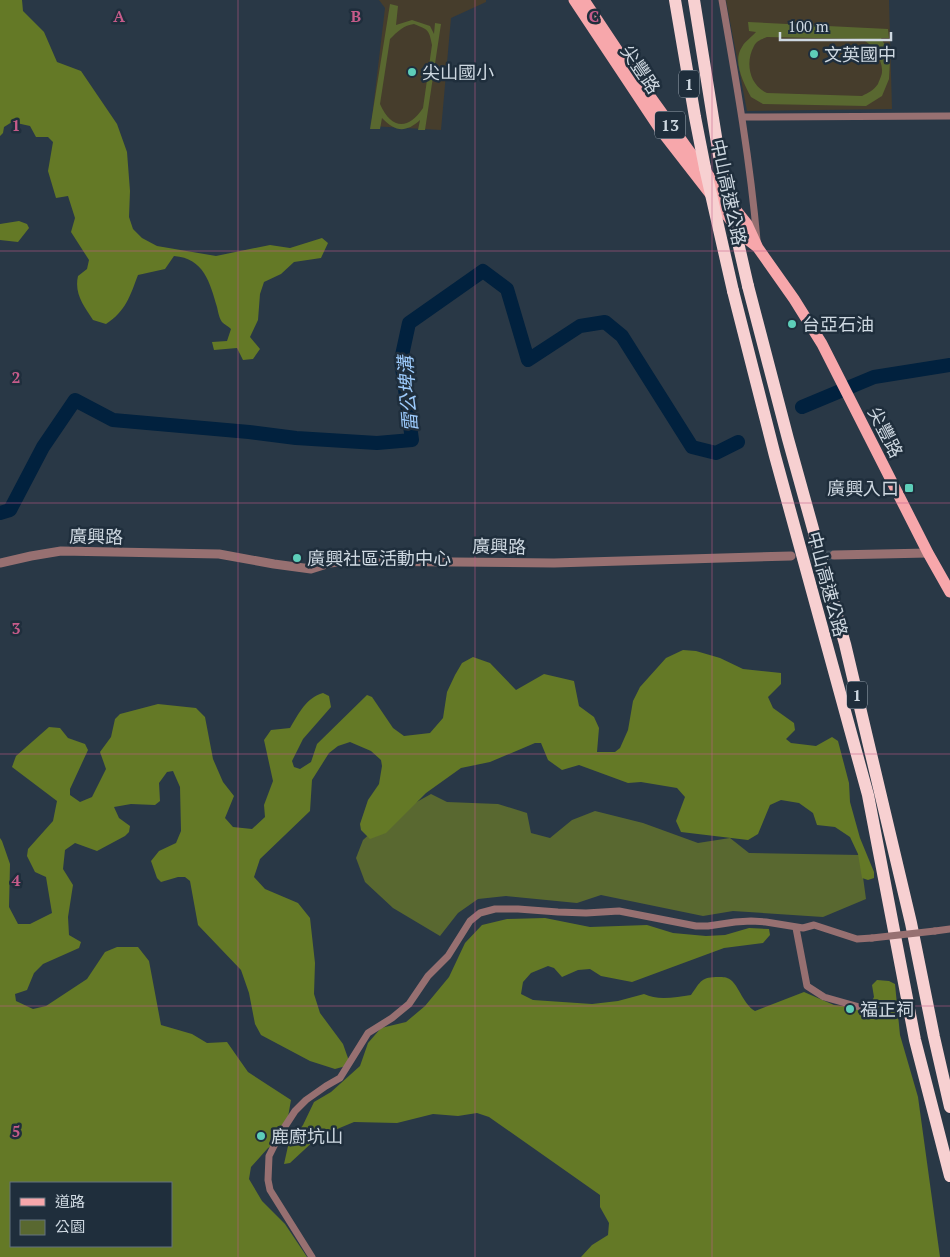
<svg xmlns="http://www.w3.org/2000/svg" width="950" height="1257" font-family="'PT Serif','Noto Sans TC',serif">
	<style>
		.education { fill: #463d2c }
		.green { fill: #596830; fill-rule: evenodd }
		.forest { fill: #647926; fill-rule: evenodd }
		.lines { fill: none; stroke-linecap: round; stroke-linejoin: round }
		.river { stroke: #01213e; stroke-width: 14 }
		.tertiary-tunnel { stroke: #42505d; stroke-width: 9; stroke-dasharray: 9 4.5; stroke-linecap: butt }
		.minor { stroke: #977071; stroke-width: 7 }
		.tertiary { stroke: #977071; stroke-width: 9 }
		.primary { stroke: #f7a7ab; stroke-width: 11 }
		.motorway { stroke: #f7d0d1; stroke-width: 12 }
		.minor-bridge { stroke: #977071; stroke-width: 7 }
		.motorway-bridge { stroke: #f7d0d1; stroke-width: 12 }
		.grid { fill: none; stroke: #c65b8a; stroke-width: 1; stroke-opacity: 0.55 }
		.poi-dot { fill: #5dceb9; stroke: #1f2e3c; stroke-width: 2 }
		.labels { text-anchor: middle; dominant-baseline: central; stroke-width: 5; stroke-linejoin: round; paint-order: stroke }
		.shield { fill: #1f2e3c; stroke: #9aa5b0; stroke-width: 1 }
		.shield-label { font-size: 16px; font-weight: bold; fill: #ced8e1 }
		.poi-label { font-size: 18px; fill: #ced8e1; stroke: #1f2e3c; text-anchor: start }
		.street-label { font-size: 18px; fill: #ced8e1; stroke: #1f2e3c }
		.water-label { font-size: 19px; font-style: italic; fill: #9ccafb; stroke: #1f2e3c }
		.grid-label { font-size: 16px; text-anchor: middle; font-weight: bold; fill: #c65b8a; stroke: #1f2e3c; stroke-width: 5; stroke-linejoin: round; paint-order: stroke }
	</style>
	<rect width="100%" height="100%" fill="#293846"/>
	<path class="education" d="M 379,0 L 486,0 L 486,2 L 451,18 L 441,130 L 371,126 L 385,8 Z
		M 726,0 L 889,0 L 892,109 L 747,111 Z"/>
	<path class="green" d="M 390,4 L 398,6 L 396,25 L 412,20 L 430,26 L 434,34 L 435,23 L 441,24 L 425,130 L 418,130 L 420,120 C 406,133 395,132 382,118 L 380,129 L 370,129 ZM 414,24 C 428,30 429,29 432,45 L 423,108 C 408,131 391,129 380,104 L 390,39 C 397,32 404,25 414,24 Z
		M 748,22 L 888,29 L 889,38 L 881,38 L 886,47 L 890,60 L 889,79 L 882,96 L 866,106 L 763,104 L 751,97 C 744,84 732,61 742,47 C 745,41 752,37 756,32 L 749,31 ZM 767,37 L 861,39 C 872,43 883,60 882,72 C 882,75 879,81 878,84 C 874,90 868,93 862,96 L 767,93 C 749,85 745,62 754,46 C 756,41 762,39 767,37 Z
		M 431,794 L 447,802 L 498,804 L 527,813 L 531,833 L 550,838 L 572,820 L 595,811 L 643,823 L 698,843 L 730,838 L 749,853 L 860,855 L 866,899 L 823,917 L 733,911 L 703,916 L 601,895 L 577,903 L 506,896 L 478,899 L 458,913 L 440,936 L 393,908 L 365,882 L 356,858 L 363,840 L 386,819 Z"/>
	<path class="forest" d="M 0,0 L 22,0 L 23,11 L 44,32 L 57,62 L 81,71 L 117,124 L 127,152 L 130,191 L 129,217 L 133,229 L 142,238 L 157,246 L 216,256 L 270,245 L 290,248 L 322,238 L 328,243 L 321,258 L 294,262 L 281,274 L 264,282 L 260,294 L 258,320 L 250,337 L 260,349 L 253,359 L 243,360 L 237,348 L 214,350 L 212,342 L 227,341 L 231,329 C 229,327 224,324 222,322 C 219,318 218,311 217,307 C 210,283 204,258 174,256 L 165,269 L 138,275 C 130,296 126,311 106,324 L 93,320 C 84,306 74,294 78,276 L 87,269 L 89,260 L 71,232 L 75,218 L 68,196 L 56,198 L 48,171 L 53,142 L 48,137 L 36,137 L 30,126 L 12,122 L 4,127 L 3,133 L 0,136 Z
		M 19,221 L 27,224 L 29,228 L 18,242 L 0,240 L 0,224 Z
		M 683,650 L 696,651 L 720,658 L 743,669 L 781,673 L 781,684 L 768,697 L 773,708 L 794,723 L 795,730 L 786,739 L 791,743 L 816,746 L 832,737 L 838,741 L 849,783 L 850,802 L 860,838 L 874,872 L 874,878 L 868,880 L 862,878 L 858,854 L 850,837 L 835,827 L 817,825 L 813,813 L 799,803 L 781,800 L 770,805 L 758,834 L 748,840 L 681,832 L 676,821 L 685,797 L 677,788 L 641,782 L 628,783 L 579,765 L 562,770 L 548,760 L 541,743 L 535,743 L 490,762 L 461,768 L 426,793 L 386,833 L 370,839 L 361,830 L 360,824 L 368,800 L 379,784 L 382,766 L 381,760 L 371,751 L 350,742 L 338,746 L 329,753 L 312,780 L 310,811 L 260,859 L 254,877 L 265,889 L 298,903 L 310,918 L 315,963 L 314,994 L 320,1013 L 343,1044 L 349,1061 L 346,1066 L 335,1069 L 310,1061 L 261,1035 L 255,1024 L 249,993 L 241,970 L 198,925 L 190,881 L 185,877 L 178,877 L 161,882 L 157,878 L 151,861 L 159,851 L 176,843 L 181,831 L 180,787 L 173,771 L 167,772 L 159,783 L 160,801 L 155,805 L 131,804 L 114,807 L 119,818 L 130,826 L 129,832 L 125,836 L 97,851 L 75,843 L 65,850 L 63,869 L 73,885 L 68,917 L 69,935 L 81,942 L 79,948 L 43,964 L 34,973 L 27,990 L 15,994 L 16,1001 L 33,1009 L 46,1006 L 87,979 L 105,952 L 117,947 L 138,947 L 149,961 L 161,1025 L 192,1034 L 207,1043 L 227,1042 L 248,1072 L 291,1100 L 288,1117 L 273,1145 L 268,1148 L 251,1167 L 249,1179 L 262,1201 L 285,1224 L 307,1257 L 0,1257 L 0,838 L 2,841 L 10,864 L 9,907 L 18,924 L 30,924 L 52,913 L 46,877 L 35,872 L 27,856 L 28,849 L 53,821 L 57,801 L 12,767 L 16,756 L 49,727 L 60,728 L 68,738 L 85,744 L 88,750 L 70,789 L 70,795 L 80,802 L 92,797 L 106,769 L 100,752 L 111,737 L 115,719 L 120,714 L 158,704 L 196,708 L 205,717 L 213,759 L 223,782 L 234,796 L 225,818 L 233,827 L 252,829 L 265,817 L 264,805 L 273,781 L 264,740 L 271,730 L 290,728 C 299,713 306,698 323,693 L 329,696 L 331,707 L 303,739 L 292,761 L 294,767 L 300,769 L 311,762 L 317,744 L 367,695 L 372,697 L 393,728 L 404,736 L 430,733 L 443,718 L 447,692 L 455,675 L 462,663 L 473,657 L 490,663 L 516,690 L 544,674 L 574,681 L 579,706 L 594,717 L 599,728 L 597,752 L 615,752 L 620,748 L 628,730 L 633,701 L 640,687 L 666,658 ZM 11,1183 L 171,1183 L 171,1246 L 11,1246 Z
		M 545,918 L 590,927 L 647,925 L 673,933 L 706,936 L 725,935 L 749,928 L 769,929 L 770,935 L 763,943 L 724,948 L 632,982 L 601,976 L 590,969 L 578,970 L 562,977 L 554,968 L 548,966 L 531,973 L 523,982 L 521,994 L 533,1000 L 592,1004 L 618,1001 L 644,994 C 658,1001 676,997 691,995 C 701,981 701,977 719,977 C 720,977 727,977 727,978 C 738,981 742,1004 755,1011 L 804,992 L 834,1005 L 860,1008 L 871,1003 L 874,997 L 872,985 L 877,980 L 889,981 L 895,984 L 900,1035 L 918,1097 L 940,1257 L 581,1257 L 592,1245 L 608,1235 L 609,1223 L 600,1207 L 600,1195 L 489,1117 L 477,1113 L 458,1116 L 433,1114 L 397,1123 L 354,1122 L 318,1137 L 290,1163 L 284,1164 L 288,1146 L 303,1125 L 314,1102 L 331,1092 L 360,1066 L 368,1043 L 381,1028 L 406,1022 L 425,1006 L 449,977 L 465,943 L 482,925 L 507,919 Z"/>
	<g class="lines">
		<path class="river" d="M 802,407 L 874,377 L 950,365
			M 0,513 L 10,510 L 43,447 L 75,400 L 113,420 L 249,432 L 296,438 L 377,443 L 412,440 L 401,360 L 409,323 L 483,271 L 507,289 L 528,360 L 580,326 L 605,322 L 622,336 L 692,447 L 716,453 L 738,442"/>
		<path class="tertiary-tunnel" d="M 797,556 L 834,555"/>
		<path class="minor" d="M 722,0 C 736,80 750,159 757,240
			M 743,117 L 950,116
			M 796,928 L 807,986 L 824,997 L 863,1008
			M 935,931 L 950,929
			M 312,1257 L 270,1190 L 268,1180 L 269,1156 L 280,1134 L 295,1111 L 306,1100 L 326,1086 L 340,1078 L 368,1033 L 392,1018 L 409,1004 L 428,976 L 448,956 L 470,921 L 480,913 L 495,909 L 518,909 L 558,912 L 586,913 L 619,911 L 696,926 L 708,926 L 735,922 L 751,921 L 766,922 L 803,928 L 814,925 L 857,939 L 872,938"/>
		<path class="tertiary" d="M 834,555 L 928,553
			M 0,563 L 31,556 L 61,551 L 219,554 L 274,564 L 311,569 L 330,563 L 347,561 L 554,563 L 791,556"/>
		<path class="primary" d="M 574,0 L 659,128 L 743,236 L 757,247
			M 584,0 L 624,60 L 690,152 L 747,224 L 758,248 L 794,299 L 822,344 L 928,553 L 950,592"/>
		<path class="motorway" d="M 675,0 L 695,117 L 705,168
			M 694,0 L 721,168
			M 748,286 L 788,439 L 845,644 L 911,923 L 934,1037 L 950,1107
			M 733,291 L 775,456 L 868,795 L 915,1040 L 950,1176"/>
		<path class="minor-bridge" d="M 872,938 L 935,931"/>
		<path class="motorway-bridge" d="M 705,168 L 733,291
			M 721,168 L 748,286"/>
	</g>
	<path class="grid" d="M 238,0 L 238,1257M 475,0 L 475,1257M 712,0 L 712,1257M 0,251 L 950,251M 0,503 L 950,503M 0,754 L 950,754M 0,1006 L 950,1006"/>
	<g class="poi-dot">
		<circle cx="814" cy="54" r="5"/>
		<circle cx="412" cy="72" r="5"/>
		<circle cx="792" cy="324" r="5"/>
		<rect x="904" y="483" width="10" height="10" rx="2.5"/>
		<circle cx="297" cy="558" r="5"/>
		<circle cx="850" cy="1009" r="5"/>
		<circle cx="261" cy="1136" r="5"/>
	</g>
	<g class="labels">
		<g class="shield">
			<rect x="679" y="70.5" width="20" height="27" rx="4"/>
			<rect x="655" y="111.5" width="30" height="27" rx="4"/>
			<rect x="847" y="681.5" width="20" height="27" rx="4"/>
		</g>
		<g class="shield-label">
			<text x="689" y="84">1</text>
			<text x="670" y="125">13</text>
			<text x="857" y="695">1</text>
		</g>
		<g class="poi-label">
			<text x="824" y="54">文英國中</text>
			<text x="422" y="72">尖山國小</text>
			<text x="802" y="324">台亞石油</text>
			<text x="899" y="488" text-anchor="end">廣興入口</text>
			<text x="307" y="558">廣興社區活動中心</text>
			<text x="860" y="1009">福正祠</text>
			<text x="271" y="1136">鹿廚坑山</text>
		</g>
		<g class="street-label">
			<text transform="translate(641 69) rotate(56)">尖豐路</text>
			<text transform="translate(729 192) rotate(78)">中山高速公路</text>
			<text transform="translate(886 432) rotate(63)">尖豐路</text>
			<text transform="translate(96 536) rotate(1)">廣興路</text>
			<text transform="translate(499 546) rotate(1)">廣興路</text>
			<text transform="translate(828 584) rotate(75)">中山高速公路</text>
		</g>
		<g class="water-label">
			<text transform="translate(407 394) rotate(-94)">雷公埤溝</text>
		</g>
	</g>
	<g class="grid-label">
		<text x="119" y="22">A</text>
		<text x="356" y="22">B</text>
		<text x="594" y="22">C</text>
		<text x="16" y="131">1</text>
		<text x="16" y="383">2</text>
		<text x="16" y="634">3</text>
		<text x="16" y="886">4</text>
		<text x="16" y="1137">5</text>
	</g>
	<rect x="10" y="1182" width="162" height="65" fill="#1f2e3c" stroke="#65727e"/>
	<rect x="20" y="1198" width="25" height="8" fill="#f7a7ab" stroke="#65727e"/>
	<text x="55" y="1207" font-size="15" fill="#ced8e1">道路</text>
	<rect x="20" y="1220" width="25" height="15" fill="#596830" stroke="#65727e"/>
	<text x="55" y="1232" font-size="15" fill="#ced8e1">公園</text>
	<path d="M780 32v8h111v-8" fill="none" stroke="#ced8e1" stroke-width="2.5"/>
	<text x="788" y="32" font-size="15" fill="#ced8e1" stroke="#1f2e3c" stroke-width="4" paint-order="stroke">100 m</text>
</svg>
